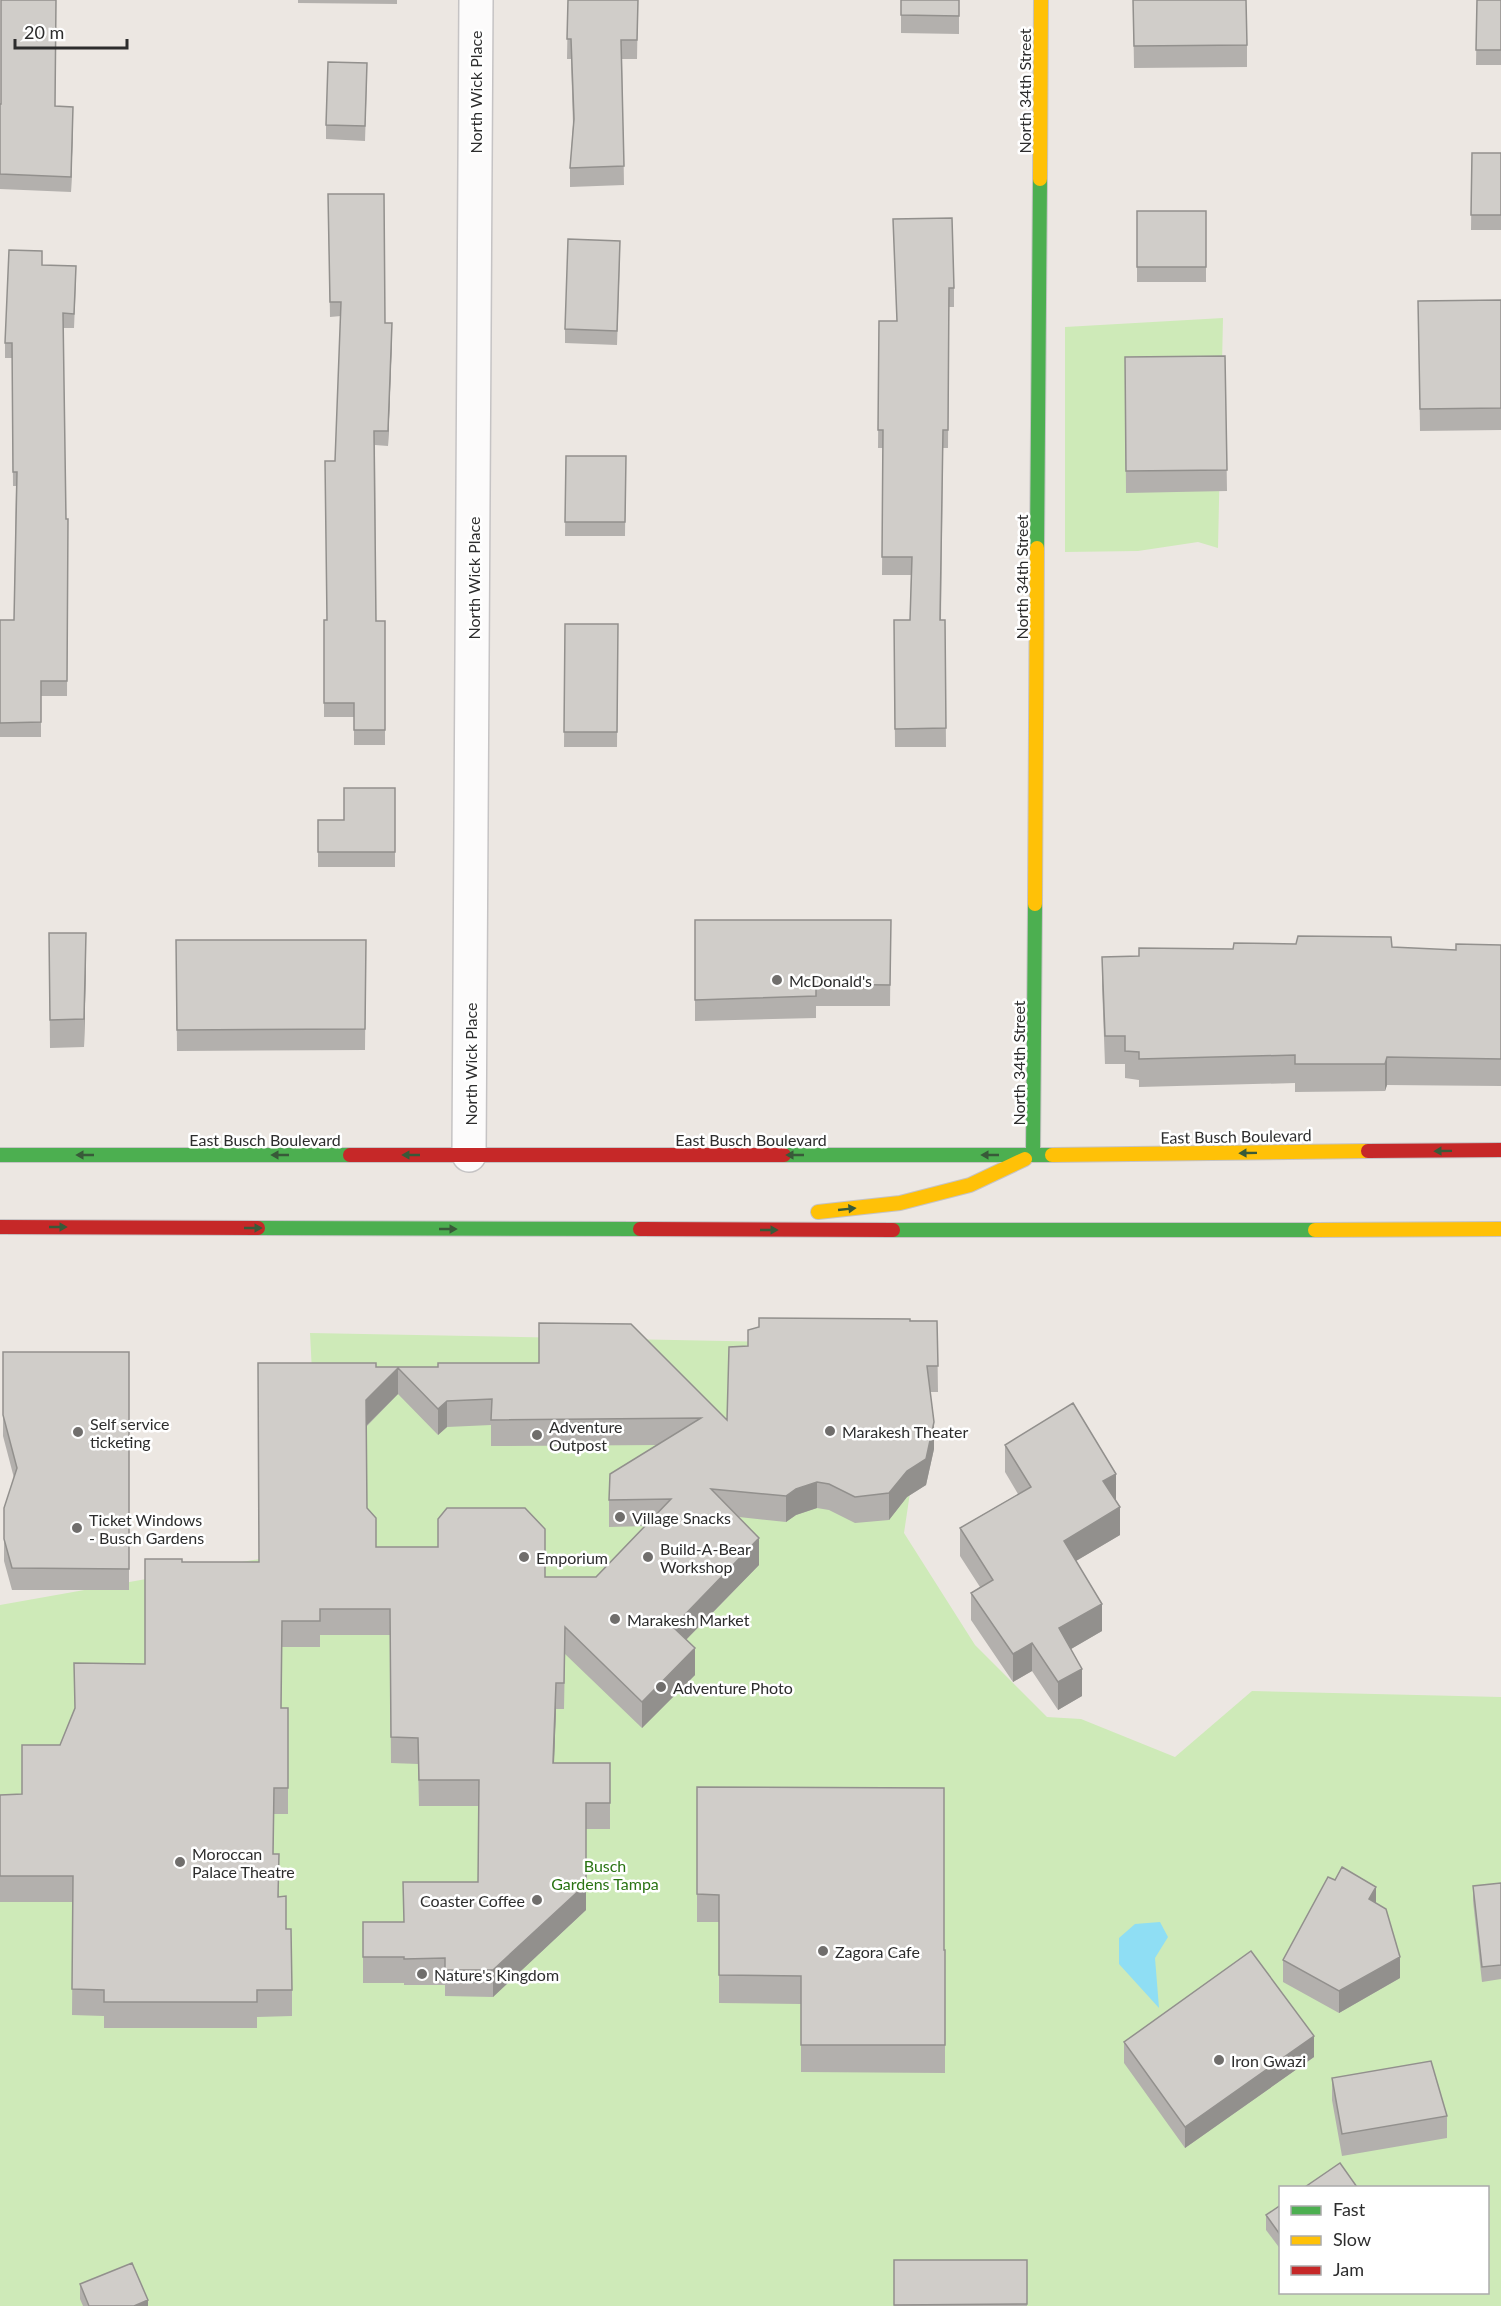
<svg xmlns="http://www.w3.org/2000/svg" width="1501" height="2306" font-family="Lato,sans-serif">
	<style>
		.green { fill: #ceeab8; fill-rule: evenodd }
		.water { fill: #8fdef4 }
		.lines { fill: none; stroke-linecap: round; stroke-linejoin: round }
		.street-casing { stroke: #c5c3c4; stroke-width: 36 }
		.fast-casing { stroke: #c5c3c4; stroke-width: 16 }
		.slow-casing { stroke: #c5c3c4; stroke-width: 16 }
		.jam-casing { stroke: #c5c3c4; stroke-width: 16 }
		.street { stroke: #fcfbfb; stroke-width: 33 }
		.fast { stroke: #4caf50; stroke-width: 14 }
		.slow { stroke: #ffc107; stroke-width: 14 }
		.jam { stroke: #c62828; stroke-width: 14 }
		.wall { fill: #b3b0ad; fill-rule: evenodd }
		.shaded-wall { fill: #92908d }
		.building { fill: #d0cdc9; stroke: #92908d; stroke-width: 1.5; fill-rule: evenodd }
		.oneway { fill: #385a39 }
		.poi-dot { fill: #706e6c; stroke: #fff; stroke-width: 2 }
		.labels { text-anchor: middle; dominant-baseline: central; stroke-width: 5; stroke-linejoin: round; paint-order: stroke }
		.street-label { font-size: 16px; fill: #2d2d2d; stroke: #fff }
		.poi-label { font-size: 16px; fill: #2d2d2d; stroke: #fff; text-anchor: start }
		.park-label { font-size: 16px; fill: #2a7413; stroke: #fff }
	</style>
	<rect width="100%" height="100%" fill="#ece7e2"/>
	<path class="green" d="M 1223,318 L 1218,548 L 1198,542 L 1138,551 L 1065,552 L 1065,327 Z
		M 310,1333 L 932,1345 L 904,1533 L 975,1645 L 1047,1717 L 1081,1719 L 1175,1757 L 1252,1691 L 1501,1697 L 1501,2306 L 0,2306 L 0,1605 L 321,1548 ZM 1280,2188 L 1488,2188 L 1488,2292 L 1280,2292 Z"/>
	<path class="water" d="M 1160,1922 L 1168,1937 L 1155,1958 L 1159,2008 L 1119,1964 L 1119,1938 L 1135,1924 Z"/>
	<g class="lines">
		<g class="street-casing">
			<path id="street" d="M 469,1155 L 476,0"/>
		</g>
		<g class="fast-casing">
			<path id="fast" d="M 1037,548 L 1040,179
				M 0,1155 L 350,1155
				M 784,1155 L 1052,1155
				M 1033,1155 L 1035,904
				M 258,1228 L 640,1229
				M 893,1230 L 1315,1230"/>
		</g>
		<g class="slow-casing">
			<path id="slow" d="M 1040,179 L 1041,0
				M 1035,904 L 1037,548
				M 1052,1155 L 1368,1151
				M 818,1212 L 900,1203 L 970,1185 L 1025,1159
				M 1315,1230 L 1501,1229"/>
		</g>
		<g class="jam-casing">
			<path id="jam" d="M 1368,1151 L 1501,1150
				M 350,1155 L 784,1155
				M 0,1227 L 258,1228
				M 640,1229 L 893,1230"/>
		</g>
		<use href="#street" class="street"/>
		<use href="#fast" class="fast"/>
		<use href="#slow" class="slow"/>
		<use href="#jam" class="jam"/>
	</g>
	<path class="wall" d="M 298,0 L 397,0 L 397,4 L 298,3 Z
		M 568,0 L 638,0 L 637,59 L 622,59 L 624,185 L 570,187 L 570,168 L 573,125 L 571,59 L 567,59 Z
		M 901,0 L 959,16 L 959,34 L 901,33 Z
		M 1133,0 L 1247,45 L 1247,67 L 1134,68 Z
		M 1477,0 L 1501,0 L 1501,65 L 1476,65 Z
		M 367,77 L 365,141 L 326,139 L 326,125 Z
		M 0,104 L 56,106 L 73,122 L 71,192 L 0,189 Z
		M 1472,153 L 1501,153 L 1501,230 L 1471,230 Z
		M 328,194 L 385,323 L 392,338 L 388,446 L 375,445 L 376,621 L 385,621 L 385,745 L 354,745 L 354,717 L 324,717 L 324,620 L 327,620 L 335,461 L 341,316 L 330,317 Z
		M 1137,211 L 1206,211 L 1206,282 L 1137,282 Z
		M 893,219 L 954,288 L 954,307 L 949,307 L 948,448 L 943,448 L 941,620 L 945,620 L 946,747 L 895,747 L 894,620 L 910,620 L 911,575 L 882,575 L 883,448 L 878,448 L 879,321 L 897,321 Z
		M 620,256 L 617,345 L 565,343 L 565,329 Z
		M 42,265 L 76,281 L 74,328 L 63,328 L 66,519 L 68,519 L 67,696 L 41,696 L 41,737 L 0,737 L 0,620 L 14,620 L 16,486 L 13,486 L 12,358 L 5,358 L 5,343 Z
		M 1501,300 L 1501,430 L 1420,431 L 1418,301 Z
		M 1225,356 L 1227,491 L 1126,493 L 1125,357 Z
		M 566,456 L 626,456 L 625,536 L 565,536 Z
		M 565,624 L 618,624 L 617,747 L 564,747 Z
		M 395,788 L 395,867 L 318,867 L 318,820 L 344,820 Z
		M 695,920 L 891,920 L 890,1006 L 816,1006 L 816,1018 L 695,1021 Z
		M 49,933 L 86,961 L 84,1047 L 50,1048 Z
		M 176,940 L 366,940 L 365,1050 L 177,1051 Z
		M 1501,945 L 1501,1086 L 1387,1085 L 1385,1091 L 1295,1092 L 1295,1083 L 1139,1087 L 1139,1080 L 1125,1078 L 1125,1064 L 1105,1064 L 1102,985 L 1102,957 L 1139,956 L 1233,949 L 1392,947 L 1456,950 Z
		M 759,1318 L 937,1321 L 938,1392 L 930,1392 L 934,1449 L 926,1485 L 907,1497 L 889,1520 L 855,1523 L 829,1510 L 817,1508 L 796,1515 L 786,1522 L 739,1517 L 759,1565 L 686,1640 L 695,1675 L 642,1728 L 565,1654 L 564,1709 L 556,1709 L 554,1763 L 610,1763 L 610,1829 L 586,1829 L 586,1910 L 493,1997 L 445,1996 L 445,1985 L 404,1985 L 404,1983 L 363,1983 L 363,1922 L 403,1922 L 478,1882 L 479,1806 L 419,1806 L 418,1764 L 391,1763 L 390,1635 L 320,1635 L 320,1647 L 282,1647 L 281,1708 L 288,1708 L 288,1814 L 274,1814 L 273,1854 L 279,1897 L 286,1929 L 292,1990 L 292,2016 L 257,2017 L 257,2028 L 104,2028 L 104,2016 L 72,2015 L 73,1902 L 0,1902 L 0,1795 L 22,1794 L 60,1745 L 145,1664 L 182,1562 L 259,1562 L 376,1367 L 438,1367 L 727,1420 L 748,1346 L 759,1327 ZM 398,1394 L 438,1435 L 447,1427 L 491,1425 L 491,1446 L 658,1445 L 609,1500 L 609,1527 L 645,1526 L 596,1577 L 545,1577 L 376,1547 L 367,1508 L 367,1426 Z
		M 3,1352 L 129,1352 L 129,1590 L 12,1590 L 4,1561 L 4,1508 L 14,1478 L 3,1436 Z
		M 1005,1445 L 1116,1502 L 1120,1535 L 1076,1561 L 1102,1631 L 1071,1649 L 1082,1696 L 1058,1710 L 1032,1671 L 1013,1682 L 971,1620 L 971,1593 L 980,1587 L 960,1556 L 960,1528 L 1018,1494 L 1005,1472 Z
		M 697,1787 L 944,1950 L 945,1950 L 945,2073 L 801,2072 L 801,2004 L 719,2003 L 719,1922 L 697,1922 Z
		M 1501,1883 L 1501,1979 L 1482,1982 L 1473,1901 L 1473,1886 Z
		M 1376,1903 L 1400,1978 L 1339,2013 L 1283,1982 L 1283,1960 Z
		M 1124,2042 L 1314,2057 L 1185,2148 L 1124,2063 Z
		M 1332,2078 L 1447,2116 L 1447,2138 L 1342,2156 L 1332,2100 Z
		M 1281,2205 L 1281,2250 L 1266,2230 L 1266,2215 Z
		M 894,2260 L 1027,2260 L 1027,2306 L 894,2306 Z
		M 80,2284 L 148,2306 L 83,2306 L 80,2299 Z"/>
	<path class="shaded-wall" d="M 73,107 L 73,122 L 71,192 L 71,177 Z
		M 392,323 L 392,338 L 388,446 L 388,431 Z
		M 86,933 L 86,961 L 84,1047 L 84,1019 Z
		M 1387,1057 L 1387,1085 L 1385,1091 L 1385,1064 Z
		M 398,1368 L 398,1394 L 366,1426 L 366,1400 Z
		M 447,1401 L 447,1427 L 438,1435 L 438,1409 Z
		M 934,1422 L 934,1449 L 926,1485 L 907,1497 L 889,1520 L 889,1493 Z
		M 1116,1474 L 1116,1502 L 1103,1481 Z
		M 817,1482 L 817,1508 L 796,1515 L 786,1522 L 786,1496 L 796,1489 Z
		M 1120,1507 L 1120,1535 L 1064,1568 L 1064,1541 Z
		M 759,1538 L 759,1565 L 673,1653 L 673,1627 Z
		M 1102,1604 L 1102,1631 L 1059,1656 L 1059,1628 Z
		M 1032,1643 L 1032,1671 L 1013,1682 L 1013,1654 Z
		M 695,1648 L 695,1675 L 642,1728 L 642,1702 Z
		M 1082,1669 L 1082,1696 L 1058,1710 L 1058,1682 Z
		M 556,1683 L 556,1709 L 553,1789 L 553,1763 Z
		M 586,1884 L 586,1910 L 493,1997 L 493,1970 Z
		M 1376,1887 L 1376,1908 L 1369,1899 Z
		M 1400,1957 L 1400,1978 L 1339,2013 L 1339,1991 Z
		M 1314,2036 L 1314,2057 L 1185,2148 L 1185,2127 Z
		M 148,2300 L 148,2306 L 134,2306 Z"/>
	<path class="building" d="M 1,0 L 56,0 L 55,106 L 73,107 L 71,177 L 0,174 L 0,104 L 1,104 Z
		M 568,0 L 638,0 L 637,40 L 621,40 L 624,166 L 570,168 L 574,119 L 571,39 L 567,39 Z
		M 901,0 L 959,0 L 959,16 L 901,15 Z
		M 1133,0 L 1246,0 L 1247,45 L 1134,46 Z
		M 1477,0 L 1501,0 L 1501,50 L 1476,50 Z
		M 328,62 L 367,63 L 365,126 L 326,125 Z
		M 1472,153 L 1501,153 L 1501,215 L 1471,215 Z
		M 328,194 L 384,194 L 385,323 L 392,323 L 388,431 L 374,431 L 376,621 L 385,621 L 385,730 L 354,730 L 354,703 L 324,703 L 324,620 L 327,620 L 325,461 L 335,461 L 341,302 L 330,302 Z
		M 1137,211 L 1206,211 L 1206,267 L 1137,267 Z
		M 952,218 L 954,288 L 949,288 L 948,430 L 943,430 L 940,620 L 945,620 L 946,728 L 895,729 L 894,620 L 910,620 L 912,557 L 882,557 L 883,430 L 878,430 L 879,321 L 897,321 L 893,219 Z
		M 568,239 L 620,241 L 617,331 L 565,329 Z
		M 9,250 L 42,251 L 42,265 L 76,266 L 74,314 L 63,313 L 66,519 L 68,519 L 67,681 L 41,681 L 41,722 L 0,723 L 0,620 L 14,620 L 17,472 L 13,472 L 12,343 L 5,343 Z
		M 1501,300 L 1501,408 L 1420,409 L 1418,301 Z
		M 1225,356 L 1227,470 L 1126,471 L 1125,357 Z
		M 566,456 L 626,456 L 625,522 L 565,522 Z
		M 565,624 L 618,624 L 617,732 L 564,732 Z
		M 344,788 L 395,788 L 395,852 L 318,852 L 318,820 L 344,820 Z
		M 695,920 L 891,920 L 890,985 L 816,984 L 816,996 L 695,1000 Z
		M 49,933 L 86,933 L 84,1019 L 50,1020 Z
		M 1298,936 L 1391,937 L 1392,947 L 1456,950 L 1456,944 L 1501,945 L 1501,1059 L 1387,1057 L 1385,1064 L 1295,1064 L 1295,1055 L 1139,1059 L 1139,1052 L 1125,1051 L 1125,1036 L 1105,1036 L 1102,957 L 1139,956 L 1139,948 L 1233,949 L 1234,943 L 1296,944 Z
		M 176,940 L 366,940 L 365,1029 L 177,1030 Z
		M 759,1318 L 910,1319 L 910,1321 L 937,1321 L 938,1366 L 927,1366 L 934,1422 L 926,1459 L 907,1471 L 889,1493 L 855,1497 L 829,1484 L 817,1482 L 796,1489 L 786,1496 L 711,1489 L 759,1538 L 673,1627 L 695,1648 L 642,1702 L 565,1627 L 564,1683 L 556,1683 L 553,1763 L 610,1763 L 610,1803 L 586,1803 L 586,1884 L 493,1970 L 445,1970 L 445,1958 L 404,1959 L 404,1957 L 363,1957 L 363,1922 L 404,1922 L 403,1882 L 478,1882 L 479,1780 L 419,1780 L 418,1738 L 391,1737 L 390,1609 L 320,1609 L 320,1621 L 282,1621 L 281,1708 L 288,1708 L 288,1788 L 274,1788 L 273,1854 L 279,1854 L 278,1897 L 286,1896 L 286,1929 L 291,1929 L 292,1990 L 257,1990 L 257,2002 L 104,2002 L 104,1990 L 72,1989 L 73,1876 L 0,1876 L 0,1795 L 22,1794 L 22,1745 L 60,1745 L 75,1708 L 74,1663 L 145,1664 L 145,1559 L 182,1559 L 182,1562 L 259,1562 L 258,1363 L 376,1363 L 376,1367 L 438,1367 L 438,1363 L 539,1363 L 539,1323 L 631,1324 L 727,1420 L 729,1347 L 748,1346 L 748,1330 L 759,1327 ZM 398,1368 L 438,1409 L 447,1401 L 492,1399 L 491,1420 L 701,1418 L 610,1474 L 609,1500 L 671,1499 L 596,1577 L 545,1577 L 545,1529 L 525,1508 L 447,1508 L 438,1519 L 438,1547 L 376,1547 L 376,1518 L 367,1508 L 366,1400 Z
		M 3,1352 L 129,1352 L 129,1569 L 12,1568 L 4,1539 L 4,1508 L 17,1468 L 3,1415 Z
		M 1073,1403 L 1116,1474 L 1103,1481 L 1120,1507 L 1064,1541 L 1102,1604 L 1059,1628 L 1082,1669 L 1058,1682 L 1032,1643 L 1013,1654 L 971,1593 L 993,1580 L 960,1528 L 1031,1487 L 1005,1445 Z
		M 697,1787 L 944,1788 L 944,1950 L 945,1950 L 945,2045 L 801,2045 L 801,1976 L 719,1975 L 719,1895 L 697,1894 Z
		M 1342,1867 L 1376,1887 L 1369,1899 L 1386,1909 L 1400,1957 L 1339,1991 L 1283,1960 L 1328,1877 L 1335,1880 Z
		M 1501,1883 L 1501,1965 L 1482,1967 L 1473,1886 Z
		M 1251,1951 L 1314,2036 L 1185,2127 L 1124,2042 Z
		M 1431,2061 L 1447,2116 L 1342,2134 L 1332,2078 Z
		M 1340,2163 L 1357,2187 L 1305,2187 Z
		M 1281,2205 L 1281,2236 L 1266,2215 Z
		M 894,2260 L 1027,2260 L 1027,2304 L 894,2305 Z
		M 132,2263 L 148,2300 L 134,2306 L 89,2306 L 80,2284 Z"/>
	<defs><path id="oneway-solid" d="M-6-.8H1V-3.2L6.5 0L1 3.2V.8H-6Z" transform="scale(1.5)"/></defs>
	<g class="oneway">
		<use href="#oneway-solid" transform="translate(1443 1151) rotate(179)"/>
		<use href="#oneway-solid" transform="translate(1248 1153) rotate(179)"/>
		<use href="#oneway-solid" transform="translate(85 1155) rotate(180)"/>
		<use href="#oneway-solid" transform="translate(280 1155) rotate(180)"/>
		<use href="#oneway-solid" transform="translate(411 1155) rotate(180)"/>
		<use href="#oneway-solid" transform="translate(795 1155) rotate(180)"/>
		<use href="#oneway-solid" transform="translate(990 1155) rotate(180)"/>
		<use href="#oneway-solid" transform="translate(847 1209) rotate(-6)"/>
		<use href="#oneway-solid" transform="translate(58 1227)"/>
		<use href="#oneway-solid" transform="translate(253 1228)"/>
		<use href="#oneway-solid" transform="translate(448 1229)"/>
		<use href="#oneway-solid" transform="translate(769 1230)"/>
	</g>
	<g class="poi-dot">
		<circle cx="777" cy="980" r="6"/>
		<circle cx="830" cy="1431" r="6"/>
		<circle cx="78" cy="1432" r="6"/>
		<circle cx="537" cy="1435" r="6"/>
		<circle cx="620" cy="1517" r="6"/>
		<circle cx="77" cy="1528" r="6"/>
		<circle cx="524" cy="1557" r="6"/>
		<circle cx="648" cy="1557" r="6"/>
		<circle cx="615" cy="1619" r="6"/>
		<circle cx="661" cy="1687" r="6"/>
		<circle cx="180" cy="1862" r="6"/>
		<circle cx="537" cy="1900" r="6"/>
		<circle cx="823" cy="1951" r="6"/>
		<circle cx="422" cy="1974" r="6"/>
		<circle cx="1219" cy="2060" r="6"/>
	</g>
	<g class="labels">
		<g class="street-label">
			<text transform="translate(1024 91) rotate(-90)">North 34th Street</text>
			<text transform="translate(475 92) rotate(-90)">North Wick Place</text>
			<text transform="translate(1021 577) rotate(-90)">North 34th Street</text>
			<text transform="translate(473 578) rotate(-90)">North Wick Place</text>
			<text transform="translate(1018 1063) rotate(-90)">North 34th Street</text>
			<text transform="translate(470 1064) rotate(-90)">North Wick Place</text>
			<text transform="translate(1236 1136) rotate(-1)">East Busch Boulevard</text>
			<text x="265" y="1139">East Busch Boulevard</text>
			<text x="751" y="1139">East Busch Boulevard</text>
		</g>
		<g class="poi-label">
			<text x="789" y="980">McDonald's</text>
			<text x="90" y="1423">Self service<tspan x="90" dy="18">ticketing</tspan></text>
			<text x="549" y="1426">Adventure<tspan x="549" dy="18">Outpost</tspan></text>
			<text x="842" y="1431">Marakesh Theater</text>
			<text x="632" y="1517">Village Snacks</text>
			<text x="89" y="1519">Ticket Windows<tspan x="89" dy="18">- Busch Gardens</tspan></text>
			<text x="660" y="1548">Build-A-Bear<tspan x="660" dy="18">Workshop</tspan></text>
			<text x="536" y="1557">Emporium</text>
			<text x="627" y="1619">Marakesh Market</text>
			<text x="673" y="1687">Adventure Photo</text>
			<text x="192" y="1853">Moroccan<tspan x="192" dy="18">Palace Theatre</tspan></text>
			<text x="525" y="1900" text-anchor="end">Coaster Coffee</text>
			<text x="835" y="1951">Zagora Cafe</text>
			<text x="434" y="1974">Nature's Kingdom</text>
			<text x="1231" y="2060">Iron Gwazi</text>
		</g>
		<g class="park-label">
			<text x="605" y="1865">Busch<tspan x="605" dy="18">Gardens Tampa</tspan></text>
		</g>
	</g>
	<rect x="1279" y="2186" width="210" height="108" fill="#ffffff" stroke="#ababab" stroke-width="1.5"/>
	<rect x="1291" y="2206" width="30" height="9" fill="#4caf50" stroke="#ababab" stroke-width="1.5"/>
	<text x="1333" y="2216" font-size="18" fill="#2d2d2d">Fast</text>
	<rect x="1291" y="2236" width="30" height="9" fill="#ffc107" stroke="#ababab" stroke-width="1.5"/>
	<text x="1333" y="2246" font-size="18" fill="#2d2d2d">Slow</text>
	<rect x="1291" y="2266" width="30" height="9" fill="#c62828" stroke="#ababab" stroke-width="1.5"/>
	<text x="1333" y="2276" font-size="18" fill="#2d2d2d">Jam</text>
	<path d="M15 39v9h112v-9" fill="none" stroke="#2d2d2d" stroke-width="3"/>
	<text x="24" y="39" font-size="18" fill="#2d2d2d" stroke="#ffffff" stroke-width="4.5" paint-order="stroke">20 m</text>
</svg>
